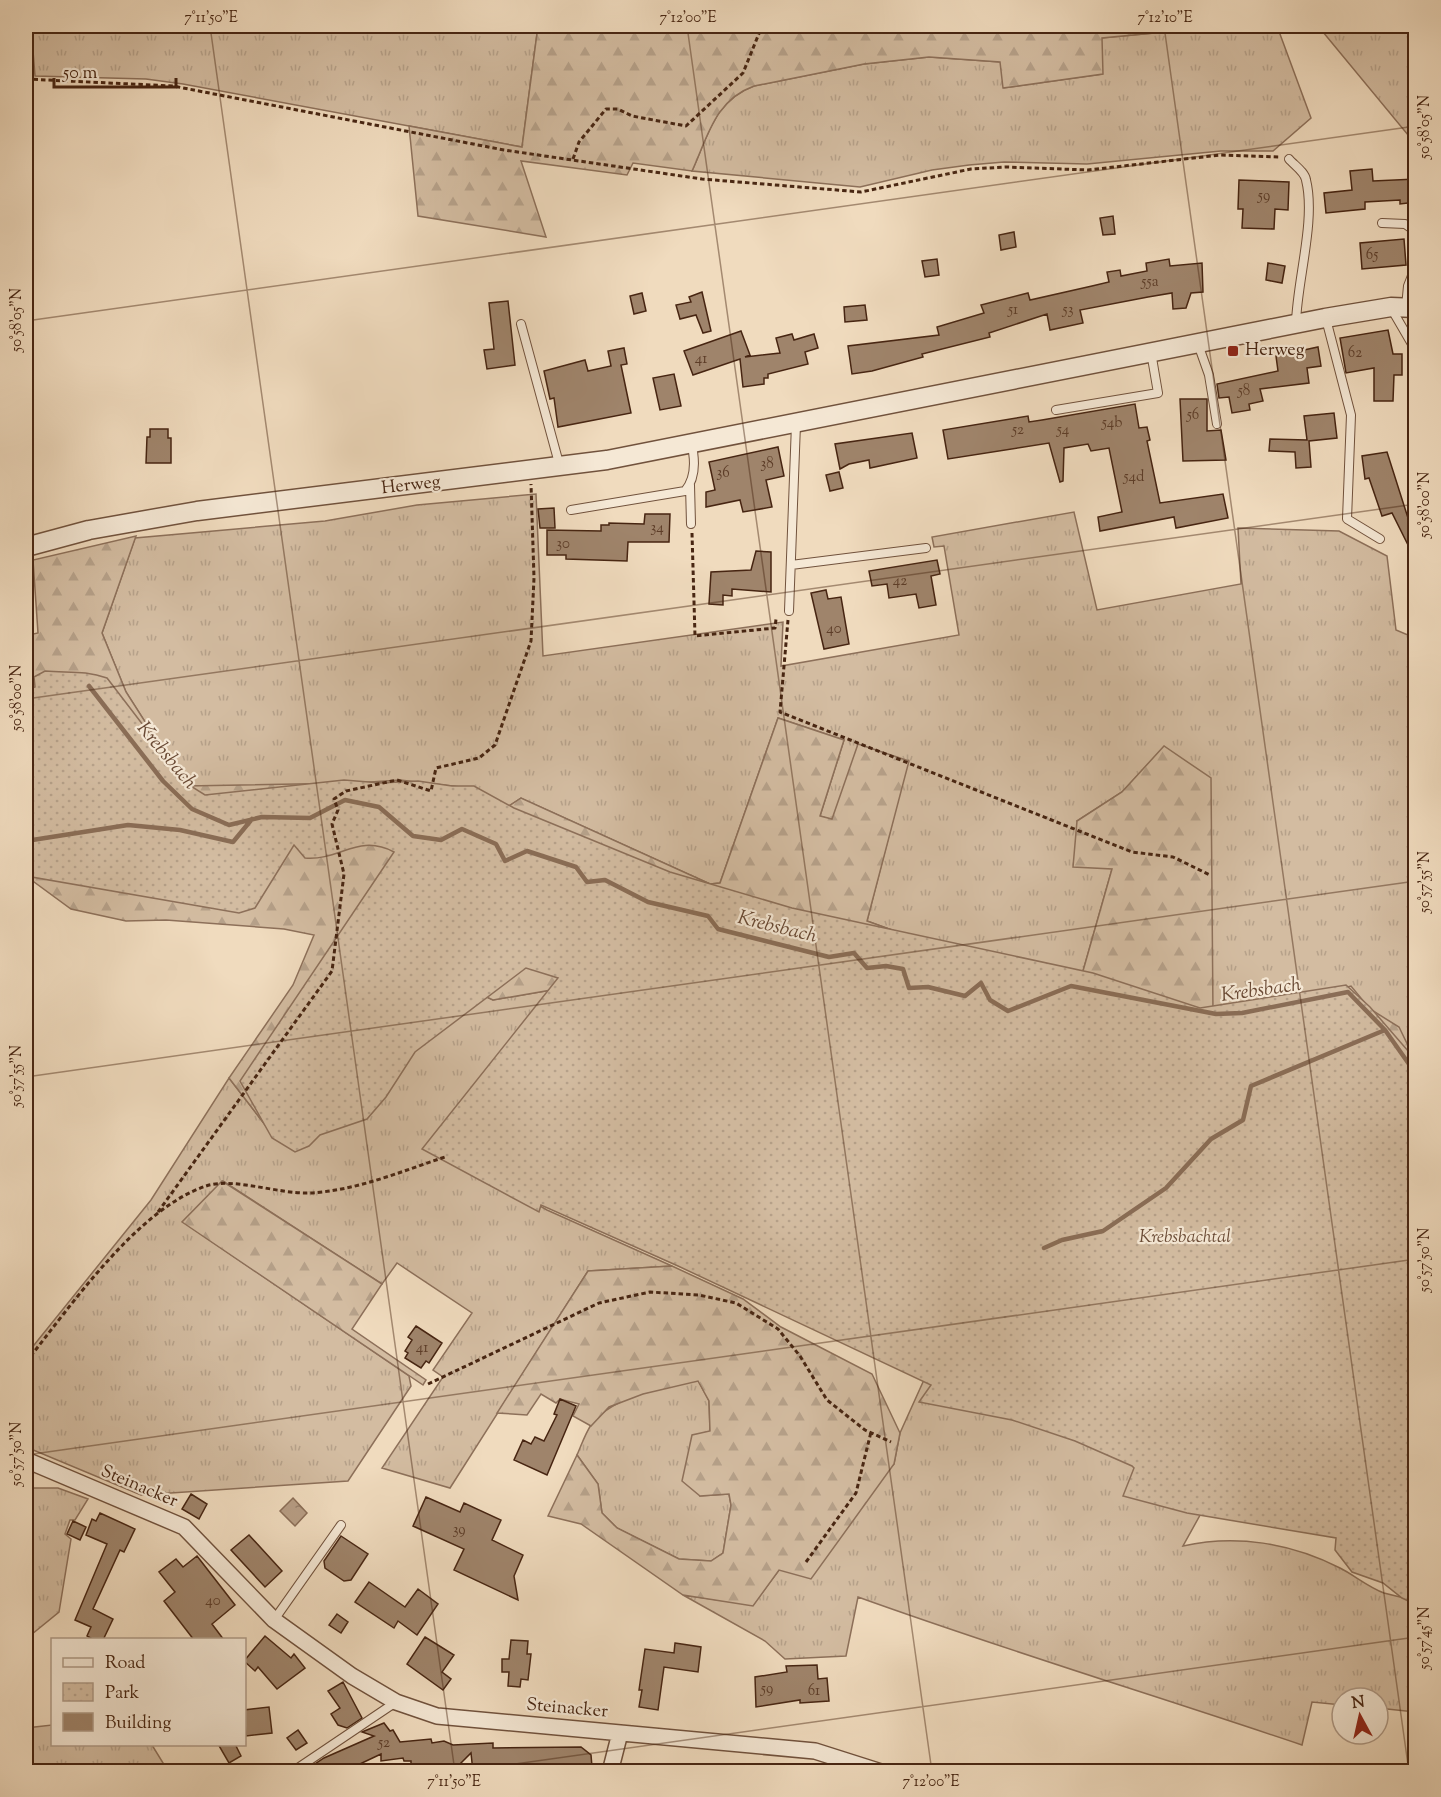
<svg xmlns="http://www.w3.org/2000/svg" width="1441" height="1797" font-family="'Sorts Mill Goudy',serif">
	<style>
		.grass { fill: url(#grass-tufts); stroke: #8d705a; stroke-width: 1.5 }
		.forest { fill: url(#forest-firs); stroke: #8d705a; stroke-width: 1.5 }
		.park { fill: url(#park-dots); stroke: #8d705a; stroke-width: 1.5 }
		.water { fill: url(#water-ripples); stroke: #8a6d56; stroke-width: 1.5 }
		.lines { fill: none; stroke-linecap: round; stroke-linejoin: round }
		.stream { stroke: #8a6d56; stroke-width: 4.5 }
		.building { fill: #9f846b; stroke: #472512; stroke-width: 1.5 }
		.service-casing { stroke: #71523d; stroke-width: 10 }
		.minor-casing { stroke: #71523d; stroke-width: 18 }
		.tertiary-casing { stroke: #71523d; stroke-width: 21 }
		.path { stroke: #472512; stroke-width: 3; stroke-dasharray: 4.5 3; stroke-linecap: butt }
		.service { stroke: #f5e8d5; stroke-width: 8 }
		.minor { stroke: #f5e8d5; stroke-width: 15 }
		.tertiary { stroke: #f5e8d5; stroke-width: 18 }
		.ticks { fill: none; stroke: #472512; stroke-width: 1.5; stroke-opacity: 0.45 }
		.poi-dot { fill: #8f2418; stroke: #f5e8d5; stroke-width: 2 }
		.labels { text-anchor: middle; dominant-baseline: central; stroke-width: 4.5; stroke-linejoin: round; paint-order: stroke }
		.number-label { font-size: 15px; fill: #5d3d28 }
		.poi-label { font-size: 18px; fill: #472512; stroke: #f5e8d5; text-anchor: start }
		.street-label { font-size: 18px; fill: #472512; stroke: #f5e8d5 }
		.park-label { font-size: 18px; font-style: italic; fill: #6a4b36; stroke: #f5e8d5 }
		.water-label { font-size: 20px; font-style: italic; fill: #694934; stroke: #f5e8d5 }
		.neatline { fill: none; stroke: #472512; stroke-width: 2 }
		.ticks-label { font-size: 15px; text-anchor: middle; fill: #472512 }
	</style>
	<defs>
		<pattern id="grass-tufts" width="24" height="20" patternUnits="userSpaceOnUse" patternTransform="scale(1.5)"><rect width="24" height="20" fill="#d3bca1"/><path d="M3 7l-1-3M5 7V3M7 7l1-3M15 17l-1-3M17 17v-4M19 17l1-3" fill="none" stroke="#b6a18a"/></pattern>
		<pattern id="forest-firs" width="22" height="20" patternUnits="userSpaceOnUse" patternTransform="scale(1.5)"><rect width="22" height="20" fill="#d3bca1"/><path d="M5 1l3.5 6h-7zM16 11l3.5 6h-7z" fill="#b6a18a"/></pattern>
		<pattern id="park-dots" width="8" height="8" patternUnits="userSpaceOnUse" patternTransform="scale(1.5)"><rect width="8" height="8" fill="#d3bca1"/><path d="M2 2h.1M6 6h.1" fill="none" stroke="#b6a18a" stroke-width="1.8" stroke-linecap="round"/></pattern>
		<pattern id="water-ripples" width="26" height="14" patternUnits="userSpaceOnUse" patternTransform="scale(1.5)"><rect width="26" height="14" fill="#b79d84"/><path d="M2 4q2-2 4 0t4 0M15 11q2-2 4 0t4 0" fill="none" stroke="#97806b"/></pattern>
	</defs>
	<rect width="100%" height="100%" fill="#f0dbbe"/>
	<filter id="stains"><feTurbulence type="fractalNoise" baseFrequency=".00333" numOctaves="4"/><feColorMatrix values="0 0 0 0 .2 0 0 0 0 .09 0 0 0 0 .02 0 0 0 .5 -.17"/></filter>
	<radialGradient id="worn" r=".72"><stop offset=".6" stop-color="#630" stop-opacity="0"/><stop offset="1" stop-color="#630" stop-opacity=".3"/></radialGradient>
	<path class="grass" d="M 31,26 L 538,26 L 522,147 L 183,84 L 146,79 L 35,76 Z
		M 1228,26 L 1277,26 L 1311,118 L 1273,151 L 1221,151 L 1087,164 L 1004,162 L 969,165 L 932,170 L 860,187 L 692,171 C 708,136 715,100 754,86 L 864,64 L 929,57 L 1001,62 L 1004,88 L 1102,74 L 1101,38 Z
		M 1318,26 L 1415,26 L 1415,128 L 1408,135 Z
		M 536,494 L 543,656 L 783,622 L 781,666 L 959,635 L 944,546 L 934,547 L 932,537 L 1074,512 L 1097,610 L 1241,584 L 1238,528 L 1339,531 L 1387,556 L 1396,630 L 1415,638 L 1415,1126 L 1183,1546 C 1236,1534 1291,1543 1340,1568 C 1354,1575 1368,1587 1384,1593 C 1394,1596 1405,1598 1415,1600 L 1415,1712 L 1378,1708 L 1378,1698 L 1342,1698 L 1342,1705 L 1312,1702 L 1302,1745 C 1154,1695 1005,1650 858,1597 L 846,1656 L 785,1659 L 765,1641 L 683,1595 L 753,1605 L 779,1570 L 894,1464 L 900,1433 L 928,1371 L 1265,1008 L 1212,1014 L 1164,747 L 1122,792 L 1077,821 L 1112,869 L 1083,971 L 1010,973 L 867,921 L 908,761 L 832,820 L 820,816 L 844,740 L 778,718 L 720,883 L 710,884 L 521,798 L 506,808 L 478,789 L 400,780 L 311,786 L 186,786 L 126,692 L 102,633 L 135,538 L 325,521 L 417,505 Z
		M 557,989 L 437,1147 L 547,1210 L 672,1266 L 588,1271 L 450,1488 L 382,1468 L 443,1377 L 433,1370 L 472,1313 L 397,1263 L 382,1284 L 223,1181 L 183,1222 L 409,1376 L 411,1386 L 348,1481 L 141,1495 L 26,1447 L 26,1355 L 151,1200 L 229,1078 L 276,1139 L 399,1058 L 474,991 L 493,1000 Z
		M 698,1380 L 709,1401 L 710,1431 L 700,1496 L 729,1494 L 731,1505 L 723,1553 L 711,1561 L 679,1559 L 617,1528 L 602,1513 L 598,1484 L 577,1455 C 581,1446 585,1434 591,1425 C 614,1394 663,1389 698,1380 Z
		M 26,1488 L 58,1488 L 88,1499 L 75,1520 L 70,1520 L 65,1534 L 71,1539 L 59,1612 L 26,1639 Z
		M 52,1725 L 52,1744 L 152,1745 L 168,1771 L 26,1771 L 26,1728 Z"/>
	<path class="forest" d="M 538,26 L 1228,26 L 1102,38 L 1103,74 L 1003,88 L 1000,62 L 929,57 L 864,64 L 754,86 C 715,100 708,136 692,171 L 633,163 L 627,175 L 521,161 L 546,237 L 418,216 L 409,126 L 522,147 Z
		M 136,536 L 102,633 L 126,692 L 186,786 L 411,782 L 478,789 L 506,808 L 521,798 L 710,884 L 720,883 L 778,718 L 844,740 L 820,816 L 832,819 L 858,744 L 909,761 L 867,921 L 1010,973 L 1083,971 L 1112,869 L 1073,867 L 1077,821 L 1122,792 L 1164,746 L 1211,778 L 1213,1014 L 1265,1008 L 1351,986 L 1370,1009 L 1399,1027 L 1413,1056 L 568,976 L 557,989 L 493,1000 L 474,991 L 276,1139 L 229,1078 L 293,985 L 314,935 L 284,929 L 166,920 L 126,921 L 71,909 L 34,882 L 26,882 L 26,825 L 33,825 L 33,634 L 38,633 L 33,560 Z
		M 222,1181 L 382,1284 L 352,1329 L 426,1380 L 423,1385 L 182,1222 Z
		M 672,1266 L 743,1299 L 781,1327 L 872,1374 L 900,1433 L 894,1464 L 811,1579 L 779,1570 L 753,1606 L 683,1595 L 581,1524 L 548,1516 L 577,1455 L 598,1484 L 602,1513 L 617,1528 L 679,1559 L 711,1561 L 723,1553 L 731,1505 L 729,1494 L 700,1496 L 682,1481 L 692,1435 L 710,1431 L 709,1401 L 698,1381 L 643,1394 L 609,1407 L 591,1426 L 573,1416 L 579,1404 L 560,1399 L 556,1403 L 541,1394 L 527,1415 L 497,1413 L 588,1271 Z"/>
	<path class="park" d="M 45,671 C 68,673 85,670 107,678 L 189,785 L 205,795 L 344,780 L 381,783 L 418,781 L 452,786 L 474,786 L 514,808 L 670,872 L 792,908 L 1093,973 L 1200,1008 L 1346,985 L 1370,1007 L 1415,1059 L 1415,1604 L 1402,1598 L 1383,1583 L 1352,1572 L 1335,1550 L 1336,1538 L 1187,1513 L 1123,1496 L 1134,1468 L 1132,1466 L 1075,1441 L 1012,1420 L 919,1402 L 931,1385 L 678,1266 L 541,1205 L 539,1212 L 422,1149 L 558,978 L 526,968 L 415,1052 L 386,1097 L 367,1119 L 320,1135 L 309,1146 L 295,1152 L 272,1138 L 240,1081 L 394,852 C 358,833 340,861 305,858 L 294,845 L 255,908 L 239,913 L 26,876 L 26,690 L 35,687 L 34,677 Z"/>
	<path class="water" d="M 293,1498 L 307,1513 L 295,1526 L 280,1511 Z"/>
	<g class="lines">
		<path class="stream" d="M 89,686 L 163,781 L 192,809 L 229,825 L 262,817 L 310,818 L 345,800 L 379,807 L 413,836 L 441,840 L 462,829 L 496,844 L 505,861 L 527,851 L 576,867 L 587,882 L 605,880 L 648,902 L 708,916 L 718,929 L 829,957 L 854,953 L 867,968 L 886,966 L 903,969 L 909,988 L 928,987 L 965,996 L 981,983 L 990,1000 L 1008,1011 L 1071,986 L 1216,1014 L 1242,1013 L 1348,992 L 1385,1030 L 1416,1074
			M 26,841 L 128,825 L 180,830 L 233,842 L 252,819
			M 1044,1248 L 1062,1240 L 1103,1231 L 1166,1188 L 1211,1139 L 1243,1120 L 1251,1086 L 1385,1030"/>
	</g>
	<path class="building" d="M 1372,169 L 1373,181 L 1416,179 L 1416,202 L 1400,204 L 1400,200 L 1365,202 L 1365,209 L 1326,213 L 1324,193 L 1352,190 L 1350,171 Z
		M 1239,180 L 1289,182 L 1288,210 L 1275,209 L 1274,229 L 1242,228 L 1243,209 L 1238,209 Z
		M 1113,216 L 1115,234 L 1103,235 L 1100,218 Z
		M 1014,232 L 1016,247 L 1001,250 L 999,235 Z
		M 1404,239 L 1406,265 L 1362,269 L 1360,243 Z
		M 937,259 L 939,275 L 925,277 L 922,261 Z
		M 1169,259 L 1170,266 L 1202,263 L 1203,292 L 1191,293 L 1186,308 L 1173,309 L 1172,293 L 1148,297 L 1080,310 L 1083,323 L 1050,330 L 1047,314 L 989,333 L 990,337 L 922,354 L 923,357 L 872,371 L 852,374 L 848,346 L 939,335 L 937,327 L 984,313 L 981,305 L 1028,293 L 1030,300 L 1092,286 L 1109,282 L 1107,272 L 1120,270 L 1121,276 L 1147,271 L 1146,263 Z
		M 1268,263 L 1285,266 L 1282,283 L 1266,280 Z
		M 702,292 L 711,331 L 703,333 L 696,315 L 680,319 L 676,305 L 691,302 L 689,297 Z
		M 642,293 L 646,311 L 634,314 L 630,296 Z
		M 508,301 L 515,365 L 487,369 L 484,350 L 494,349 L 489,303 Z
		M 865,305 L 867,320 L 845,322 L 844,307 Z
		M 1388,330 L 1393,354 L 1402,354 L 1402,375 L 1394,375 L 1393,401 L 1374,401 L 1374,368 L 1346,373 L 1340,338 Z
		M 741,331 L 750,355 L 745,357 L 780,353 L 776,338 L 792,334 L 794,340 L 814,334 L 818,348 L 805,352 L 808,364 L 768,374 L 768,378 L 764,378 L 764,384 L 743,387 L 740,359 L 693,375 L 684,351 Z
		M 1318,347 L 1321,366 L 1307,368 L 1309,383 L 1260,389 L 1263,401 L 1249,404 L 1250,410 L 1232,413 L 1229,397 L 1219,398 L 1217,384 L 1278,371 L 1276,356 Z
		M 624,348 L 627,364 L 621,365 L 631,413 L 558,427 L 554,398 L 550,399 L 544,371 L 585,360 L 588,371 L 611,366 L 608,351 Z
		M 674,374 L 681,406 L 660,410 L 653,378 Z
		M 1180,399 L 1207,399 L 1207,431 L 1221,430 L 1226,460 L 1183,461 Z
		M 1135,404 L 1139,428 L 1147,427 L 1150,440 L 1147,441 L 1160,503 L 1223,494 L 1228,518 L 1176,528 L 1174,517 L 1100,531 L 1098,517 L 1122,512 L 1109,448 L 1091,451 L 1088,444 L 1064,448 L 1063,481 L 1060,482 L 1049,443 L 948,459 L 943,430 L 1028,416 L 1029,422 L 1042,420 Z
		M 1334,413 L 1337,438 L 1309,441 L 1311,467 L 1296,468 L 1295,452 L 1269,451 L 1270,439 L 1307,440 L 1304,416 Z
		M 150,429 L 168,429 L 168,438 L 171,438 L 171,463 L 146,463 L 147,437 L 150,437 Z
		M 912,433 L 917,458 L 870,468 L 869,460 L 849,464 L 840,469 L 835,444 Z
		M 778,447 L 784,476 L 766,480 L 772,507 L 743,512 L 740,500 L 706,507 L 706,492 L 715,490 L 709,462 Z
		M 1387,452 L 1408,518 L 1416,514 L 1416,561 L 1392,513 L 1382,516 L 1369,478 L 1365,479 L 1362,456 Z
		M 839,472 L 843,488 L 830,491 L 826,475 Z
		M 554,508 L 555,528 L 540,528 L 538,509 Z
		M 645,514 L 670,514 L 669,542 L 628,542 L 627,561 L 566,559 L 566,555 L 547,555 L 547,530 L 601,531 L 601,525 L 609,525 L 609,523 L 644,524 Z
		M 756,551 L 771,552 L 771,592 L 732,589 L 732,596 L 723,595 L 723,605 L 709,604 L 711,572 L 751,570 Z
		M 937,560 L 940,574 L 931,576 L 936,605 L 919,608 L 916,594 L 889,598 L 887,584 L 872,586 L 869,571 Z
		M 826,590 L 828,599 L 841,597 L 849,644 L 824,649 L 811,593 Z
		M 416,1326 L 442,1343 L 429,1363 L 426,1361 L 421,1368 L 405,1358 L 408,1353 L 405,1351 L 412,1340 L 408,1337 Z
		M 560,1399 L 576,1406 L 547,1475 L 514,1460 L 523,1440 L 531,1444 L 535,1437 L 544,1441 L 557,1415 L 554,1414 Z
		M 191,1494 L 207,1504 L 199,1519 L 182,1509 Z
		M 426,1497 L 460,1512 L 464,1503 L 501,1520 L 492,1540 L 523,1555 L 514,1576 L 518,1600 L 454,1570 L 464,1549 L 413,1526 Z
		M 100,1513 L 135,1529 L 124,1552 L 120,1550 L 93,1609 L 113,1619 L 103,1640 L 94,1640 L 87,1636 L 91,1627 L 75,1620 L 107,1544 L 86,1535 L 92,1519 L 96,1521 Z
		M 73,1521 L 86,1527 L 80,1540 L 67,1534 Z
		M 249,1535 L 282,1571 L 265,1587 L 231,1550 Z
		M 341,1536 L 368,1554 L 351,1580 L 344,1581 L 325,1568 L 324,1561 Z
		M 197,1556 L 235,1605 L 212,1624 L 224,1640 L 194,1640 L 164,1601 L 175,1592 L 159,1572 L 176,1559 L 183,1567 Z
		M 369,1582 L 405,1607 L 418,1589 L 438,1604 L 417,1635 L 398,1621 L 394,1628 L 355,1602 Z
		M 337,1614 L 348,1622 L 341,1633 L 329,1625 Z
		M 265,1636 L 291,1658 L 294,1654 L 305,1668 L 277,1689 L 258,1667 L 255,1671 L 244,1661 Z
		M 425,1637 L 454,1655 L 442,1672 L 451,1679 L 443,1690 L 407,1664 Z
		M 511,1640 L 528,1641 L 527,1654 L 531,1654 L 528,1680 L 521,1679 L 520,1687 L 508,1686 L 509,1672 L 502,1672 L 502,1659 L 509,1659 Z
		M 675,1643 L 701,1647 L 698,1672 L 664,1667 L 658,1710 L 639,1707 L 642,1690 L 639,1690 L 645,1649 L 674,1653 Z
		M 817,1665 L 818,1679 L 827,1678 L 829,1701 L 800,1703 L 800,1700 L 756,1707 L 755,1677 L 787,1672 L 786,1666 Z
		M 343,1682 L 362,1718 L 347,1728 L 338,1725 L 331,1714 L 340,1708 L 328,1691 Z
		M 269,1707 L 272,1733 L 246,1736 L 244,1710 Z
		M 384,1723 L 390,1731 L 393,1730 L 400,1742 L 431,1739 L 432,1743 L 444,1741 L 453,1745 L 493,1743 L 493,1748 L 581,1747 L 591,1755 L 592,1767 L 588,1772 L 473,1772 L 471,1753 L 454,1770 L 451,1767 L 434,1769 L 434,1764 L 411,1767 L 411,1761 L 404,1761 L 403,1758 L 381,1761 L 381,1754 L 343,1772 L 303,1772 L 324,1758 L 374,1736 L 362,1732 Z
		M 298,1730 L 307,1743 L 296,1750 L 287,1738 Z
		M 218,1744 L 235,1744 L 241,1756 L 229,1763 Z"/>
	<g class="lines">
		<g class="service-casing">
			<path id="service" d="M 1289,159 C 1294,165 1305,172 1306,180 C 1316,220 1297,281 1296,323
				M 1382,223 L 1405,224 L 1415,231 L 1415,268 L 1408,286 L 1406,307
				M 1391,308 L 1416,351
				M 1326,319 L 1351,415 L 1347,519 L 1380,539
				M 521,324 L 560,467
				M 1198,344 L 1209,375 L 1217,424
				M 1056,410 L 1158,393 L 1151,352
				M 690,485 L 691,524
				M 571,510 L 685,491 C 696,478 695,458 691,442
				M 791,565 L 926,548
				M 789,611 L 796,424
				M 274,1620 L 341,1525
				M 292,1772 L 396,1702"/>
		</g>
		<g class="minor-casing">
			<path id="minor" d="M 26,1460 L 184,1527 L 274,1620 L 352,1676 L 396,1702 L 437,1716 L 815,1751 L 881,1772
				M 610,1772 L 620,1733"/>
		</g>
		<g class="tertiary-casing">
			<path id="tertiary" d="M 26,547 L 89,530 L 197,511 L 607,460 L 1325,318 L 1391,307 L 1416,308"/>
		</g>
		<path class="path" d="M 775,26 L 803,28 L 811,26
			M 26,79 L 173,86 L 504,150 L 702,179 L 861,192 L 971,169 L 1006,167 L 1088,170 L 1220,155 L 1280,157
			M 573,159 L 579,142 L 606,109 L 618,109 L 632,116 L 686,126 L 743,73 L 762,26
			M 692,533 L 695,636 L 775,628 L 776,619
			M 788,620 L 780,712 L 1132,852 L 1173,857 L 1210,875
			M 158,1212 L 332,971 L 344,874 L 332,824 L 338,810 L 334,799 L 346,791 L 397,780 L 431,791 L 436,768 L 479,758 L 495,745 L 531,641 L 534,578 L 531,484
			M 26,1362 C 71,1306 137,1209 206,1186 C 233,1177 278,1194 309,1193 C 356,1191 402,1171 445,1157
			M 428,1384 L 599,1303 L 650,1292 L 699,1295 L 736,1303 L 778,1329 L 800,1356 L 827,1400 L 865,1430 L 891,1442
			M 806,1562 L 856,1493 L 871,1432"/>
		<use href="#service" class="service"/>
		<use href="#minor" class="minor"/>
		<use href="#tertiary" class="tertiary"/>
	</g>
	<path class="ticks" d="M 210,26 L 455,1772M 687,26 L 932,1772M 1164,26 L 1409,1772M 26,321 L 1416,126M 26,699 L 1416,504M 26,1077 L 1416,881M 26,1455 L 1416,1259M 459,1772 L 1416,1637"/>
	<rect class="poi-dot" x="1227" y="345" width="12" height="12" rx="3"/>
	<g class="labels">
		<g class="number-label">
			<text x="1264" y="196">59</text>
			<text x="1372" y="255">65</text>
			<text x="1150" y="282">55a</text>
			<text x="1013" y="310">51</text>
			<text x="1068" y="310">53</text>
			<text x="1355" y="353">62</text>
			<text x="701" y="359">41</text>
			<text x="1244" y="391">58</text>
			<text x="1193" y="415">56</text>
			<text x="1112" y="423">54b</text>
			<text x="1018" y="430">52</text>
			<text x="1063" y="430">54</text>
			<text x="767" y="464">38</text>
			<text x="723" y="473">36</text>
			<text x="1134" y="477">54d</text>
			<text x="657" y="528">34</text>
			<text x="563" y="544">30</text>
			<text x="900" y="581">42</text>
			<text x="834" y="629">40</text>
			<text x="422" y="1348">41</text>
			<text x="459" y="1530">39</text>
			<text x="213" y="1601">40</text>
			<text x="767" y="1689">59</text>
			<text x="814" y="1691">61</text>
			<text x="384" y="1743">52</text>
		</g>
		<g class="poi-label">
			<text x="1245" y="351">Herweg</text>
		</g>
		<g class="street-label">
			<text transform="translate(411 486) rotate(-7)">Herweg</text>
			<text transform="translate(139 1487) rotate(23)">Steinacker</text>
			<text transform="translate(567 1709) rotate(5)">Steinacker</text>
		</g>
		<g class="park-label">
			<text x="1185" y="1238">Krebsbachtal</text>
		</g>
		<g class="water-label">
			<text transform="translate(166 756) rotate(50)">Krebsbach</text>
			<text transform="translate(777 928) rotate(14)">Krebsbach</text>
			<text transform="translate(1261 991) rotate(-8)">Krebsbach</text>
		</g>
	</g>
	<rect width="1441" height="1797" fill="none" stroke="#f0dbbe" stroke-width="66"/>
	<rect x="51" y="1638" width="195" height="108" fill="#f5e8d5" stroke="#af9a87" stroke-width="1.5"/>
	<rect x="63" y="1658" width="30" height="9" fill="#f5e8d5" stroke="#af9a87" stroke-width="1.5"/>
	<text x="105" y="1668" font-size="18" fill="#472512">Road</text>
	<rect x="63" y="1683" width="30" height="18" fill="url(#park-dots)" stroke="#af9a87" stroke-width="1.5"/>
	<text x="105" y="1698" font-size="18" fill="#472512">Park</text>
	<rect x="63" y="1713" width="30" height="18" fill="#9f846b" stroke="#af9a87" stroke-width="1.5"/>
	<text x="105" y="1728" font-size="18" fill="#472512">Building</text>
	<g transform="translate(1360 1716) rotate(352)"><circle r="28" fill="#f5e8d5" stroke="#af9a87" stroke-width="1.5"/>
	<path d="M0-4.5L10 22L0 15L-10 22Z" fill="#8f2418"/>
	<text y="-9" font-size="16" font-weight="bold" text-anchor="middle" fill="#472512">N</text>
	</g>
	<path d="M54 78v9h122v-9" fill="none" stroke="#472512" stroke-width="3"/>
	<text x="63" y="78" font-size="18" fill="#472512" stroke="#f5e8d5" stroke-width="4.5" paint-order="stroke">50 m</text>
	<rect x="33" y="33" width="1375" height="1731" class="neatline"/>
	<g class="ticks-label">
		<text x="211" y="22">7°11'50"E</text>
		<text x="688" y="22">7°12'00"E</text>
		<text x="1165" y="22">7°12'10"E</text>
		<text transform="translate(1424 127) rotate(-90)" y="5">50°58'05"N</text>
		<text transform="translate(16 320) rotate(-90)" y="5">50°58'05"N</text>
		<text transform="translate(1424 505) rotate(-90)" y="5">50°58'00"N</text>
		<text transform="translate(16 698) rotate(-90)" y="5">50°58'00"N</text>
		<text transform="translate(1424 882) rotate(-90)" y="5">50°57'55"N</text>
		<text transform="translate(16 1076) rotate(-90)" y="5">50°57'55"N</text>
		<text transform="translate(1424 1260) rotate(-90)" y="5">50°57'50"N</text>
		<text transform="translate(16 1454) rotate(-90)" y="5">50°57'50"N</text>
		<text transform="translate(1424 1638) rotate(-90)" y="5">50°57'45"N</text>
		<text x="454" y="1786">7°11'50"E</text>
		<text x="931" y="1786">7°12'00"E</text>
	</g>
	<rect width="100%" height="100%" filter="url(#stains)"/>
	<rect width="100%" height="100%" fill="url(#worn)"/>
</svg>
